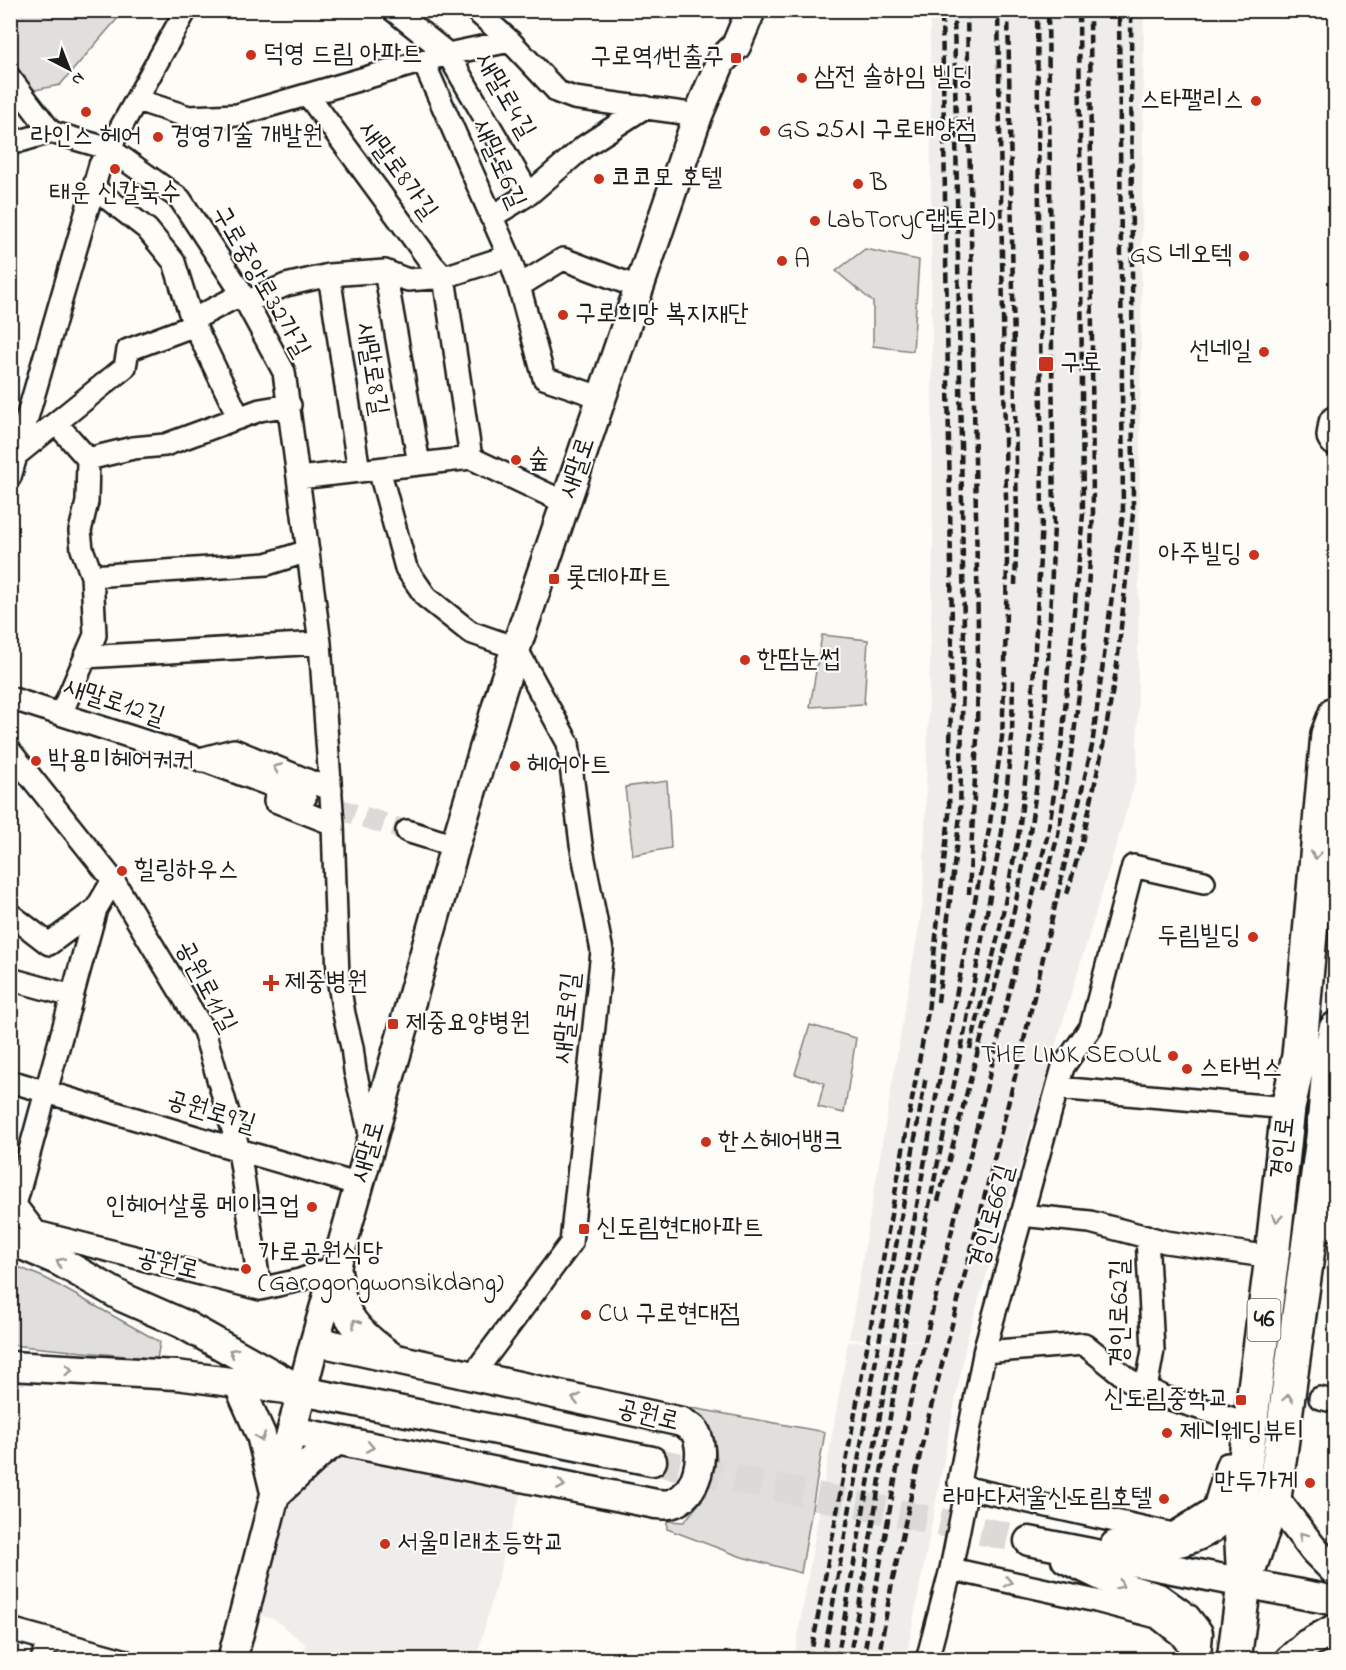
<svg xmlns="http://www.w3.org/2000/svg" width="1346" height="1670" font-family="'Indie Flower','Poor Story',sans-serif">
	<style>
		.built { fill: #eeede9 }
		.green { fill: #e0dfdb; stroke: #7e7e7c; stroke-width: 1.5 }
		.lines { fill: none; stroke-linecap: round; stroke-linejoin: round }
		.street-tunnel { stroke: #dbdad6; stroke-width: 21; stroke-dasharray: 21 10; stroke-linecap: butt }
		.secondary-tunnel { stroke: #dbdad6; stroke-width: 28; stroke-dasharray: 28 14; stroke-linecap: butt }
		.street-casing { stroke: #1c1c1c; stroke-width: 26 }
		.secondary-casing { stroke: #1c1c1c; stroke-width: 33 }
		.primary-casing { stroke: #1c1c1c; stroke-width: 38 }
		.street { stroke: #fdfcf7; stroke-width: 21 }
		.secondary { stroke: #fdfcf7; stroke-width: 28 }
		.primary { stroke: #fdfcf7; stroke-width: 33 }
		.rail { stroke: #1c1c1c; stroke-width: 4.5; stroke-dasharray: 9 4.5; stroke-linecap: butt }
		.oneway { stroke: #989794 }
		.poi-dot { fill: #c8321e; stroke: #fdfcf7; stroke-width: 2 }
		.labels { text-anchor: middle; dominant-baseline: central; stroke-width: 4.5; stroke-linejoin: round; paint-order: stroke }
		.shield { fill: #fdfcf7; stroke: #605f5e; stroke-width: 1.5 }
		.shield-label { font-size: 24px; font-weight: bold; fill: #1c1c1c }
		.poi-label { font-size: 26px; fill: #1c1c1c; stroke: #fdfcf7; text-anchor: start }
		.street-label { font-size: 26px; fill: #1c1c1c; stroke: #fdfcf7 }
	</style>
	<rect width="100%" height="100%" fill="#fdfcf7"/>
	<filter id="ink" filterUnits="userSpaceOnUse"><feTurbulence type="fractalNoise" baseFrequency=".0167" numOctaves="2"/><feDisplacementMap in="SourceGraphic" scale="12" xChannelSelector="R" yChannelSelector="G"/><feConvolveMatrix kernelMatrix="1 2 1 2 8 2 1 2 1" color-interpolation-filters="sRGB"/></filter>
	<g filter="url(#ink)">
		<path class="built" d="M 930,11 L 1144,11 L 1137,776 L 967,1339 L 906,1659 L 794,1659 L 848,1342 L 936,1340 L 849,1339 L 923,902 L 933,555 Z
			M 292,1431 L 525,1478 L 476,1659 L 302,1659 L 305,1644 L 274,1619 L 245,1611 Z"/>
		<path class="green" d="M 11,11 L 124,11 L 60,85 L 30,91 L 11,66 Z
			M 865,249 L 919,260 L 913,351 L 873,346 L 873,302 L 836,271 Z
			M 822,635 L 868,640 L 864,704 L 810,707 Z
			M 667,781 L 671,848 L 633,855 L 625,787 Z
			M 810,1025 L 856,1038 L 844,1113 L 818,1107 L 824,1083 L 795,1074 Z
			M 11,1264 L 45,1278 L 160,1342 L 157,1359 L 11,1345 Z
			M 692,1408 L 825,1432 L 801,1573 L 742,1557 L 667,1529 L 667,1521 L 684,1522 L 706,1495 L 717,1459 L 713,1436 L 703,1420 L 690,1414 Z"/>
		<g class="lines">
			<path class="street-tunnel" d="M 305,798 L 407,831"/>
			<path class="secondary-tunnel" d="M 652,1461 L 1029,1541"/>
			<g class="street-casing">
				<path id="street" d="M 393,10 L 448,54 L 529,194
					M 475,10 L 510,41 L 558,92 L 574,98 L 698,115
					M 423,61 L 509,256 L 519,286 L 544,378 L 603,398
					M 10,78 L 51,132 L 110,149 L 180,199 L 238,287 L 284,372 L 320,643 L 333,824 L 338,978 L 344,1014 L 352,1047 L 355,1071 L 371,1138
					M 308,95 L 432,264 L 444,277 L 509,256
					M 137,100 L 189,117 L 237,115 L 448,54 L 510,41
					M 10,144 L 51,132
					M 94,188 L 147,229 L 174,262 L 192,320 L 239,418
					M 491,217 L 529,194 L 585,146 L 645,107
					M 385,271 L 419,464
					M 329,275 L 359,471
					M 519,286 L 563,259 L 640,288
					M 246,302 L 286,285 L 329,275 L 385,271 L 408,280 L 444,277 L 471,458
					M 56,423 L 88,459
					M 15,456 L 125,367 L 128,350 L 187,328 L 192,320 L 242,294
					M 379,469 L 406,568 L 426,597 L 470,632 L 516,648 L 568,743 L 581,844 L 602,951 L 571,1243 L 472,1376
					M 10,477 L 100,165 L 186,10
					M 299,478 L 471,458 L 566,503
					M 92,576 L 267,564 L 308,551
					M 85,657 L 320,643
					M 10,698 L 200,759 L 305,798
					M 61,714 L 95,635 L 92,576 L 82,549 L 80,531 L 87,502 L 88,459 L 133,448 L 165,445 L 260,410 L 290,405
					M 10,751 L 113,880 L 204,1031 L 239,1150 L 260,1289
					M 202,761 L 200,759 L 234,750 L 331,790
					M 275,801 L 333,824
					M 407,831 L 455,846
					M 10,914 L 49,944 L 96,909
					M 10,979 L 72,996
					M 10,1081 L 239,1150 L 360,1185
					M 1057,1088 L 1288,1108
					M 10,1204 L 15,1205 L 36,1232 L 260,1289 L 300,1280 L 337,1266
					M 15,1205 L 96,909 L 113,880
					M 1021,1215 L 1090,1222 L 1166,1242 L 1272,1257
					M 1312,1220 L 1336,1231
					M 984,1352 L 1084,1344 L 1129,1380 L 1164,1397 L 1250,1424
					M 1146,1389 L 1153,1350 L 1147,1236
					M 1320,1398 L 1336,1402
					M 967,1488 L 1173,1534 L 1214,1508 L 1227,1464 L 1244,1466
					M 951,1569 L 1096,1601 L 1157,1617 L 1180,1635 L 1199,1660
					M 10,1629 L 123,1660
					M 42,1660 L 48,1639
					M 927,1660 L 951,1569 L 967,1488 L 959,1482 L 986,1344 L 1063,1067 L 1091,1027 L 1133,866 L 1204,882"/>
			</g>
			<g class="secondary-casing">
				<path id="secondary" d="M 10,1240 L 59,1261 L 124,1298 L 183,1324 L 290,1384
					M 337,1271 C 339,1280 339,1290 342,1300 C 348,1324 373,1344 392,1357
					M 10,1366 L 176,1375 L 302,1391 L 652,1461
					M 238,1383 L 261,1435 L 274,1488
					M 292,1431 L 656,1504 C 660,1504 666,1505 670,1504 C 697,1498 708,1451 694,1430 C 690,1426 686,1425 682,1422 L 315,1341
					M 275,1495 L 320,1453 L 338,1440
					M 1274,1498 L 1314,1550 L 1336,1572
					M 1029,1541 L 1336,1601
					M 1115,1545 C 1149,1546 1183,1548 1212,1528 C 1222,1521 1231,1511 1240,1503
					M 1066,1559 L 1128,1589 L 1158,1598 L 1186,1618 L 1198,1633 L 1196,1655
					M 232,1660 L 315,1341 L 455,846 L 502,689 L 698,115 L 721,61 L 736,46 L 751,10
					M 1289,1660 L 1307,1644 L 1336,1628"/>
			</g>
			<g class="primary-casing">
				<path id="primary" d="M 1336,423 L 1334,436 L 1336,439
					M 1249,1568 L 1274,1498 L 1323,1138 L 1330,1057 L 1336,1029
					M 1234,1660 L 1244,1584 L 1240,1503 L 1272,1257 L 1288,1108 L 1299,1056 L 1328,734 L 1336,713"/>
			</g>
			<use href="#street" class="street"/>
			<use href="#secondary" class="secondary"/>
			<use href="#primary" class="primary"/>
			<path class="rail" d="M 967,10 L 978,628 L 977,738 L 969,894
				M 1008,10 L 1017,521 L 1015,585
				M 1043,890 L 1058,835 L 1073,742 L 1083,662 L 1093,515 L 1090,10
				M 1067,894 L 1082,842 L 1103,746 L 1117,665 L 1133,513 L 1131,10
				M 938,1002 L 960,815 L 964,629 L 954,10
				M 970,1049 L 1000,928 L 1019,832 L 1030,739 L 1042,521 L 1037,10
				M 938,1201 L 1010,930 L 1030,832 L 1043,741 L 1048,664 L 1054,525 L 1048,10
				M 810,1660 L 928,1012 L 949,815 L 952,629 L 942,10
				M 823,1660 L 926,1076
				M 837,1660 L 936,1097 L 989,830 L 1002,738 L 1005,662 L 1007,560 L 998,10
				M 849,1660 L 863,1584 L 906,1318 L 964,1035 L 1002,832 L 1012,737 L 1013,678
				M 863,1660 L 905,1424 L 1048,833 L 1062,742 L 1083,514 L 1079,10
				M 878,1660 L 891,1588 L 926,1427 L 1021,1053 L 1092,746 L 1123,513 L 1119,10"/>
		</g>
		<defs><path id="oneway-chevron" d="M-2-3.5L2.5 0L-2 3.5" fill="none" stroke-width="1.6" stroke-linecap="round" stroke-linejoin="round" transform="scale(1.5)"/></defs>
		<g class="oneway">
			<use href="#oneway-chevron" transform="translate(277 768) rotate(-157)"/>
			<use href="#oneway-chevron" transform="translate(1316 855) rotate(95)"/>
			<use href="#oneway-chevron" transform="translate(1277 1218) rotate(97)"/>
			<use href="#oneway-chevron" transform="translate(60 1262) rotate(-153)"/>
			<use href="#oneway-chevron" transform="translate(356 1323) rotate(-126)"/>
			<use href="#oneway-chevron" transform="translate(233 1352) rotate(-151)"/>
			<use href="#oneway-chevron" transform="translate(69 1370) rotate(4)"/>
			<use href="#oneway-chevron" transform="translate(1288 1398) rotate(-82)"/>
			<use href="#oneway-chevron" transform="translate(576 1399) rotate(-167)"/>
			<use href="#oneway-chevron" transform="translate(261 1437) rotate(70)"/>
			<use href="#oneway-chevron" transform="translate(370 1447) rotate(11)"/>
			<use href="#oneway-chevron" transform="translate(561 1485) rotate(11)"/>
			<use href="#oneway-chevron" transform="translate(1303 1536) rotate(-128)"/>
			<use href="#oneway-chevron" transform="translate(1008 1582) rotate(12)"/>
			<use href="#oneway-chevron" transform="translate(1120 1585) rotate(26)"/>
		</g>
	</g>
	<g class="poi-dot">
		<circle cx="251" cy="55" r="6"/>
		<rect x="730" y="52" width="12" height="12" rx="3"/>
		<circle cx="802" cy="78" r="6"/>
		<circle cx="1256" cy="101" r="6"/>
		<circle cx="86" cy="112" r="6"/>
		<circle cx="765" cy="131" r="6"/>
		<circle cx="158" cy="137" r="6"/>
		<circle cx="115" cy="169" r="6"/>
		<circle cx="599" cy="179" r="6"/>
		<circle cx="858" cy="184" r="6"/>
		<circle cx="815" cy="221" r="6"/>
		<circle cx="1244" cy="256" r="6"/>
		<circle cx="782" cy="261" r="6"/>
		<circle cx="563" cy="315" r="6"/>
		<circle cx="1264" cy="352" r="6"/>
		<rect x="1038" y="356" width="16" height="16" rx="3"/>
		<circle cx="516" cy="460" r="6"/>
		<circle cx="1254" cy="555" r="6"/>
		<rect x="548" y="573" width="12" height="12" rx="3"/>
		<circle cx="745" cy="660" r="6"/>
		<circle cx="36" cy="761" r="6"/>
		<circle cx="515" cy="766" r="6"/>
		<circle cx="122" cy="871" r="6"/>
		<circle cx="1253" cy="937" r="6"/>
		<path d="M268 974h6v6h6v6h-6v6h-6v-6h-6v-6h6z"/>
		<rect x="387" y="1018" width="12" height="12" rx="3"/>
		<circle cx="1173" cy="1056" r="6"/>
		<circle cx="1187" cy="1069" r="6"/>
		<circle cx="706" cy="1142" r="6"/>
		<circle cx="312" cy="1207" r="6"/>
		<rect x="578" y="1223" width="12" height="12" rx="3"/>
		<circle cx="246" cy="1269" r="6"/>
		<circle cx="586" cy="1315" r="6"/>
		<rect x="1235" y="1394" width="12" height="12" rx="3"/>
		<circle cx="1167" cy="1433" r="6"/>
		<circle cx="1310" cy="1483" r="6"/>
		<circle cx="1164" cy="1499" r="6"/>
		<circle cx="385" cy="1544" r="6"/>
	</g>
	<g class="labels">
		<rect class="shield" x="1247.5" y="1299" width="33" height="42" rx="4.5"/>
		<g class="shield-label">
			<text x="1264" y="1320">46</text>
		</g>
		<g class="poi-label">
			<text x="263" y="55">덕영 드림 아파트</text>
			<text x="724" y="58" text-anchor="end">구로역1번출구</text>
			<text x="814" y="78">삼전 솔하임 빌딩</text>
			<text x="1244" y="101" text-anchor="end">스타팰리스</text>
			<text x="777" y="131">GS 25시 구로태양점</text>
			<text x="86" y="137" text-anchor="middle">라인스 헤어</text>
			<text x="170" y="137">경영기술 개발원</text>
			<text x="611" y="179">코코모 호텔</text>
			<text x="870" y="184">B</text>
			<text x="115" y="194" text-anchor="middle">태운 신칼국수</text>
			<text x="827" y="221">LabTory(랩토리)</text>
			<text x="1232" y="256" text-anchor="end">GS 네오텍</text>
			<text x="794" y="261">A</text>
			<text x="575" y="315">구로희망 복지재단</text>
			<text x="1252" y="352" text-anchor="end">선네일</text>
			<text x="1060" y="364">구로</text>
			<text x="528" y="460">숲</text>
			<text x="1242" y="555" text-anchor="end">아주빌딩</text>
			<text x="566" y="579">롯데아파트</text>
			<text x="757" y="660">한땀눈썹</text>
			<text x="48" y="761">박용미헤어커커</text>
			<text x="527" y="766">헤어아트</text>
			<text x="134" y="871">힐링하우스</text>
			<text x="1241" y="937" text-anchor="end">두림빌딩</text>
			<text x="284" y="983">제중병원</text>
			<text x="405" y="1024">제중요양병원</text>
			<text x="1161" y="1056" text-anchor="end">THE LINK SEOUL</text>
			<text x="1199" y="1069">스타벅스</text>
			<text x="718" y="1142">한스헤어뱅크</text>
			<text x="300" y="1207" text-anchor="end">인헤어살롱 메이크업</text>
			<text x="596" y="1229">신도림현대아파트</text>
			<text x="258" y="1254">가로공원식당<tspan x="258" dy="30">(Garogongwonsikdang)</tspan></text>
			<text x="598" y="1315">CU 구로현대점</text>
			<text x="1229" y="1400" text-anchor="end">신도림중학교</text>
			<text x="1179" y="1433">제니웨딩뷰티</text>
			<text x="1298" y="1483" text-anchor="end">만두가게</text>
			<text x="1152" y="1499" text-anchor="end">라마다서울신도림호텔</text>
			<text x="397" y="1544">서울미래초등학교</text>
		</g>
		<g class="street-label">
			<text transform="translate(504 96) rotate(60)">새말로4길</text>
			<text transform="translate(498 164) rotate(66)">새말로6길</text>
			<text transform="translate(397 171) rotate(54)">새말로8가길</text>
			<text transform="translate(260 282) rotate(60)">구로중앙로32가길</text>
			<text transform="translate(371 369) rotate(81)">새말로8길</text>
			<text transform="translate(578 468) rotate(-71)">새말로</text>
			<text transform="translate(114 703) rotate(18)">새말로12길</text>
			<text transform="translate(205 987) rotate(62)">공원로11길</text>
			<text transform="translate(568 1018) rotate(-84)">새말로9길</text>
			<text transform="translate(211 1113) rotate(17)">공원로9길</text>
			<text transform="translate(1284 1148) rotate(-84)">경인로</text>
			<text transform="translate(369 1152) rotate(-74)">새말로</text>
			<text transform="translate(993 1217) rotate(-75)">경인로66길</text>
			<text transform="translate(168 1265) rotate(14)">공원로</text>
			<text transform="translate(1121 1313) rotate(-90)">경인로62길</text>
			<text transform="translate(648 1416) rotate(14)">공원로</text>
		</g>
	</g>
	<rect width="1346" height="1670" fill="none" stroke="#fdfcf7" stroke-width="36"/>
	<rect x="18" y="18" width="1310" height="1634" fill="none" stroke="#1c1c1c" stroke-width="2" filter="url(#ink)"/>
	<g transform="translate(69 69) rotate(138)" stroke="#fdfcf7" stroke-width="4.5" paint-order="stroke">
	<path d="M0-4.5L10 22L0 15L-10 22Z" fill="#1c1c1c"/>
	<text y="-9" font-size="16" font-weight="bold" text-anchor="middle" fill="#1c1c1c">N</text>
	</g>
</svg>
